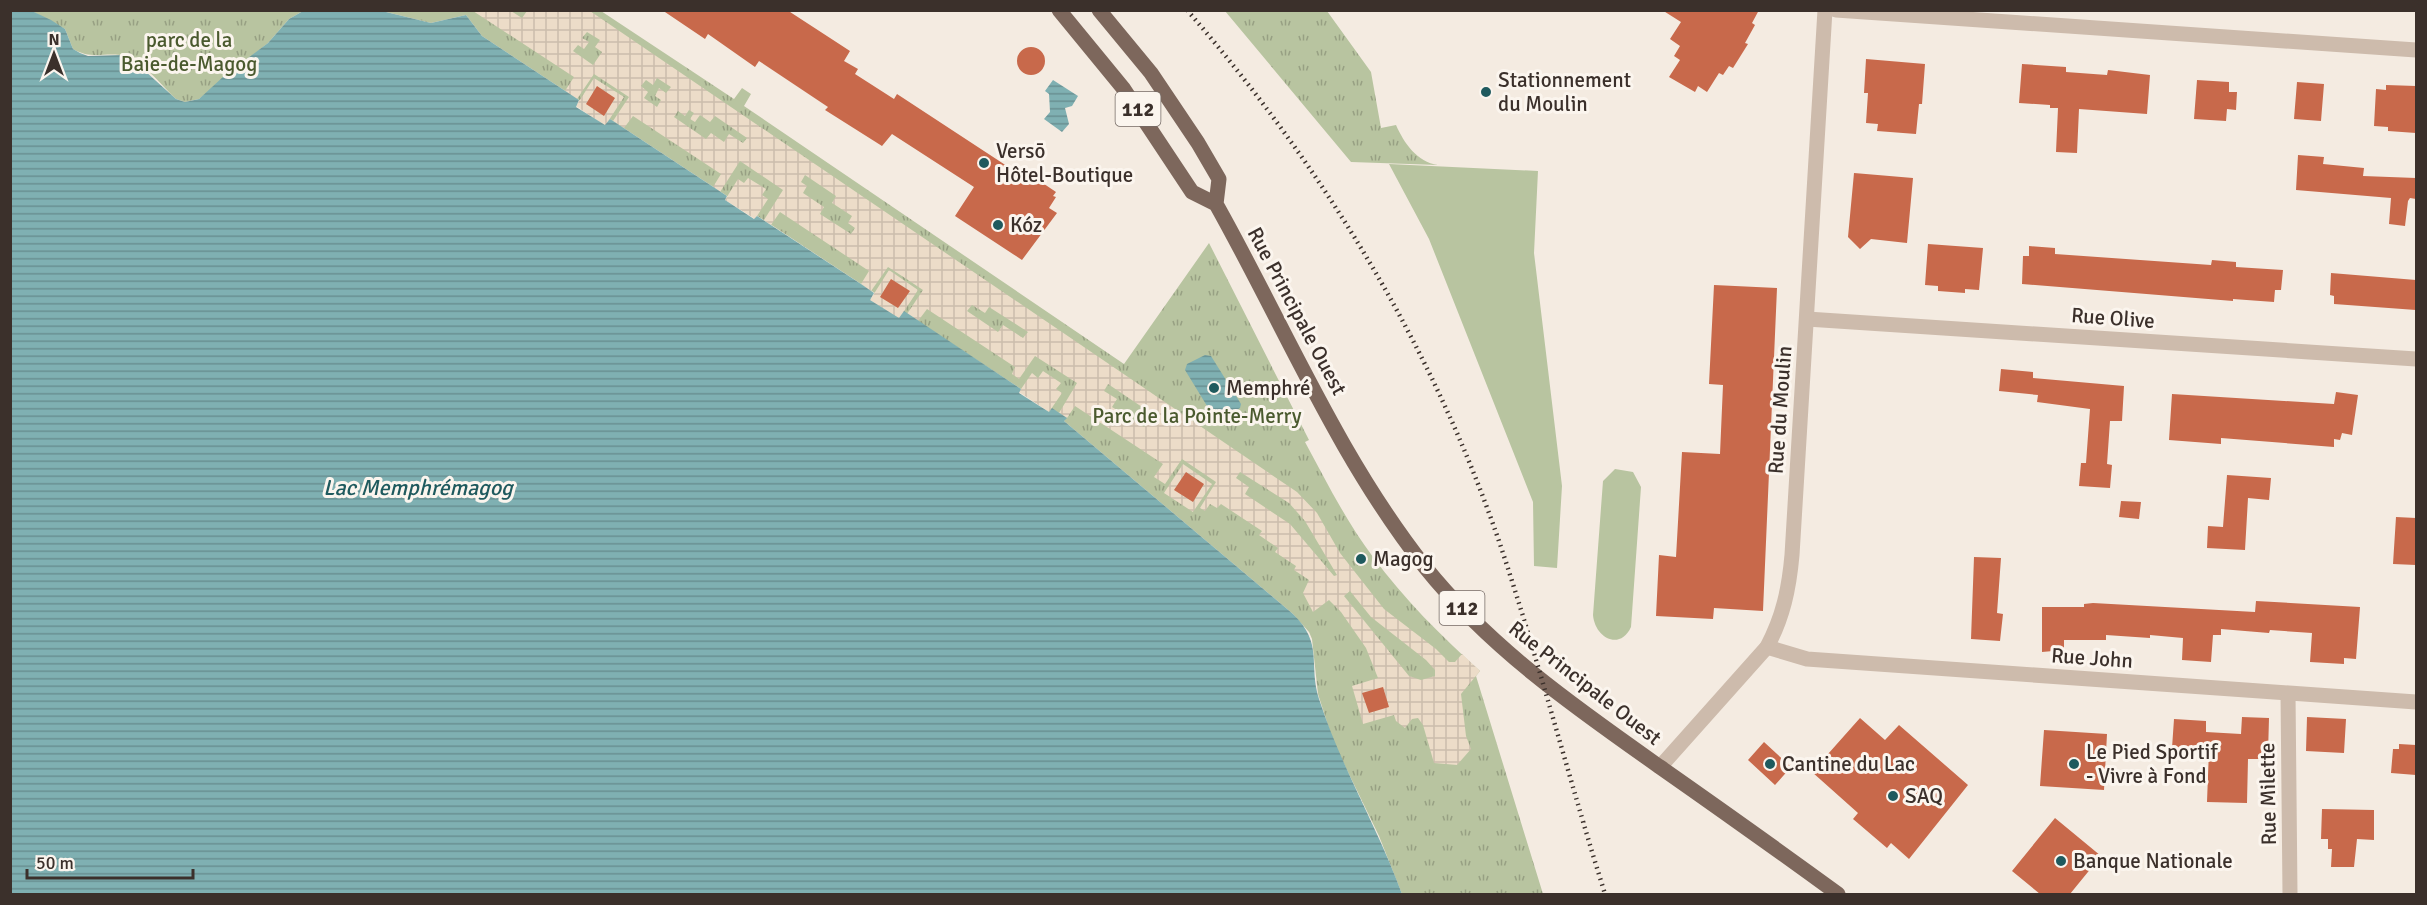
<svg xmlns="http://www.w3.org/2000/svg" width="2427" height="905" font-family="Signika,sans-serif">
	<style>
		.park { fill: url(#park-tufts) }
		.garden { fill: #b8c4a0 }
		.plaza { fill: url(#plaza-grid); fill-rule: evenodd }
		.water { fill: url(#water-rules) }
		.building { fill: #c8694b }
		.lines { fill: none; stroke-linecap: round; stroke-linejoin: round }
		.minor { stroke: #cdbbac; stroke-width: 15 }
		.tertiary { stroke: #cdbbac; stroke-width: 15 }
		.primary { stroke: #7d675c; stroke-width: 15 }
		.rail { stroke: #3b302b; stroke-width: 4.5; stroke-dasharray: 1.5 4.5; stroke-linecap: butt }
		.poi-dot { fill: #1f5a5e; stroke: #fbf5ee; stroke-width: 2 }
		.labels { text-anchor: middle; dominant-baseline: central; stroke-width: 6; stroke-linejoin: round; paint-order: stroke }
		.shield { fill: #fbf5ee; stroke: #756b66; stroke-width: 1.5 }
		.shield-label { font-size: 20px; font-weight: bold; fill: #3b302b }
		.park-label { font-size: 21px; fill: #4a5a2e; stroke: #fbf5ee }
		.poi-label { font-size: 21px; fill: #3b302b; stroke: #fbf5ee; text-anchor: start }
		.street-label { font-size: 21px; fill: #3b302b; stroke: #fbf5ee }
		.water-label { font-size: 22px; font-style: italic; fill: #1f5a5e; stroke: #fbf5ee }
	</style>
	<defs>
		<pattern id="park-tufts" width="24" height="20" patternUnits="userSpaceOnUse" patternTransform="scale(1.5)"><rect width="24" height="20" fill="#b8c4a0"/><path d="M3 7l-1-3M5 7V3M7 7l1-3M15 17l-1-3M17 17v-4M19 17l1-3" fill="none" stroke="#97a083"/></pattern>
		<pattern id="plaza-grid" width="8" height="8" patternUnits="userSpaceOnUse" patternTransform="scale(1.5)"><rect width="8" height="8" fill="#ecdcc8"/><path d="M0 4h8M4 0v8" fill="none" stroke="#cbbdac"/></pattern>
		<pattern id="water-rules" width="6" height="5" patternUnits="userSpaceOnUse" patternTransform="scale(1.5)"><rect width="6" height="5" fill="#7fb0b2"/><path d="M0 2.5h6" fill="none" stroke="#699091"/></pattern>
	</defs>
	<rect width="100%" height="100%" fill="#f4ebe1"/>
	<path class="park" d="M 32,11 L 303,11 L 289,19 L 268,43 L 199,99 L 185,102 L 176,99 C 161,85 141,58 120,55 C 102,53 90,59 73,49 L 65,29 Z
		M 382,11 L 601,11 L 734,99 L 742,88 L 751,94 L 744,106 L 1124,364 L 1209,243 L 1309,440 L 1305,442 C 1326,481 1346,521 1373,557 C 1404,599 1441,636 1480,671 L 1476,676 L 1543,894 L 1402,894 L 1379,836 L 1333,741 L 1318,694 L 1312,639 L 1309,632 L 1293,614 L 1064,421 L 1066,417 L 1052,409 L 1049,412 L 1021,389 L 610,119 L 605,126 L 579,100 L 482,36 L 466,15 L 431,23 Z
		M 1225,11 L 1327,11 L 1371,72 L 1381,128 L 1396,125 C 1404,143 1417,162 1438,165 L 1351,162 Z"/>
	<path class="garden" d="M 1389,164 L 1538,171 L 1534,253 L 1562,486 L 1557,568 L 1534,566 L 1533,502 L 1429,239 Z
		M 1615,469 L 1633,472 L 1641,487 L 1631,627 C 1620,651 1595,638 1593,615 L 1603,481 Z"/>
	<path class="plaza" d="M 473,11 L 511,11 L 522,18 L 527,11 L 590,11 L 1297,492 L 1317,513 L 1340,553 L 1384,609 L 1436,649 L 1449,662 L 1455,662 L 1462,654 L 1480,671 L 1461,694 L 1466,736 L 1471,749 L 1457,765 L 1434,763 L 1423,725 L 1418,718 L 1412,719 L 1405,728 L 1396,721 L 1394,715 L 1363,724 L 1352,686 L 1378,678 L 1366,648 L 1341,612 L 1329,600 L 1313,612 L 1303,593 L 1309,580 L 1294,570 L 1296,566 L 1275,552 L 1278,548 L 1259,535 L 1262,531 L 1221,504 L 1217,508 L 1210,504 L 1205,511 L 1200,508 L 1216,482 L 1182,459 L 1165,484 L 1154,477 L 1163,464 L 1075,406 L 1067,418 L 1059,413 L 1077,383 L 1035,356 L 1019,379 L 1012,374 L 1015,367 L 927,309 L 918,321 L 907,314 L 923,290 L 905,278 L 888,267 L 871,291 L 861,284 L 869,271 L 780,212 L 771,225 L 764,220 L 783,190 L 740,161 L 720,192 L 713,187 L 721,174 L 633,116 L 624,128 L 613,121 L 629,97 L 594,74 L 577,99 L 565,91 L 574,77 ZM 587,32 L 600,40 L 595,47 L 602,52 L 593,65 L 573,51 L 578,45 L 584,49 L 589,42 L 582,38 ZM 657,78 L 671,87 L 666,93 L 659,88 L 655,96 L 661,100 L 657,107 L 644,98 L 648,92 L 641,86 L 646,80 L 653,85 ZM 689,110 L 694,113 L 690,119 L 695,122 L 700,115 L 710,122 L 715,116 L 747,138 L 743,143 L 729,134 L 724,142 L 711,133 L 706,139 L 674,117 L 678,111 L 685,116 ZM 805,175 L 836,196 L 832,203 L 852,216 L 848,223 L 855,228 L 851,234 L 820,214 L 824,207 L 803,193 L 807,186 L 801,182 ZM 972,305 L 985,313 L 989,307 L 1028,332 L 1023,338 L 1003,325 L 998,332 L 967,311 ZM 1108,384 L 1145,409 L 1141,415 L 1149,421 L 1144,427 L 1112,407 L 1117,399 L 1104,391 ZM 1240,472 L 1289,503 L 1305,521 L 1337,575 L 1334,576 L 1290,524 L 1245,494 L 1249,487 L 1236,478 ZM 1350,591 L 1371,617 L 1426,660 L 1435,670 L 1435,676 L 1421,680 L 1409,676 L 1344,596 Z
		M 594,78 L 624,97 L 605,126 L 576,106 Z
		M 748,178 L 766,189 L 762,195 L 768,199 L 755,219 L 725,200 L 738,179 L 744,183 Z
		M 889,270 L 918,290 L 899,319 L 870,300 Z
		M 1043,371 L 1061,383 L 1056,389 L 1062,393 L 1049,412 L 1019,392 L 1032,373 L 1038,378 Z
		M 1183,464 L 1212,484 L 1193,512 L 1164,493 Z"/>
	<path class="water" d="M 10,11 L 32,11 L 51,20 L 65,29 L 73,49 L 80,53 L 88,56 L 121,55 L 134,61 L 176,99 L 185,102 L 199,99 L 224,76 L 268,43 L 289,19 L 303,11 L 382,11 L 431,23 L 466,15 L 482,36 L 579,100 L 576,107 L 605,125 L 610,119 L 727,196 L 725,200 L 754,219 L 757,216 L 861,284 L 874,293 L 870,300 L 899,318 L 904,311 L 1021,389 L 1019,393 L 1049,412 L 1052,408 L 1067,418 L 1064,421 L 1293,614 C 1324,644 1308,664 1319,699 C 1341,767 1378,828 1402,894 L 11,894 Z
		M 1053,80 L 1078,96 L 1072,106 L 1065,108 L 1069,124 L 1062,132 L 1044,119 L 1050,112 L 1049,94 L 1045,91 Z
		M 1205,355 L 1211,356 L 1241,404 L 1240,408 L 1220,420 L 1215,419 L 1185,370 L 1187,364 Z"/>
	<path class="building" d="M 662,10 L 787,10 L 850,51 L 844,61 L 858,69 L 855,74 L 894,99 L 897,94 L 1016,172 L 1019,167 L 1056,192 L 1053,196 L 1056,197 L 1049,208 L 1057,213 L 1022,260 L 955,216 L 974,187 L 892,134 L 882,146 L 825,110 L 828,107 L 759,61 L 755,67 L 708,34 L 705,39 Z
		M 1662,10 L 1759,10 L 1752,23 L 1755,25 L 1745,43 L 1748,44 L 1733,68 L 1729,66 L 1723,75 L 1719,73 L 1707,92 L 1698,86 L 1695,92 L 1669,77 L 1680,60 L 1674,56 L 1680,46 L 1670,39 L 1681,22 Z
		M1017 61a14 14 0 1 1 28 0a14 14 0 1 1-28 0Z
		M 1866,59 L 1925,64 L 1922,104 L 1919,104 L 1916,134 L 1877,131 L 1878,124 L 1866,123 L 1868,93 L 1864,93 Z
		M 2022,64 L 2066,67 L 2066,72 L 2107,75 L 2108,70 L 2150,75 L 2147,114 L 2079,109 L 2077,153 L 2056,152 L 2058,108 L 2050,108 L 2050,105 L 2019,103 Z
		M 2197,80 L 2229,82 L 2229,92 L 2237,92 L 2236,110 L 2227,109 L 2226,121 L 2194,119 Z
		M 2297,82 L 2324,84 L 2321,121 L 2294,119 Z
		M 2386,85 L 2416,86 L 2416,133 L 2388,131 L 2388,127 L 2374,126 L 2376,89 L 2386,90 Z
		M 597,86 L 615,98 L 604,116 L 586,104 Z
		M 2298,155 L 2324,157 L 2323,164 L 2364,168 L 2363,176 L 2416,178 L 2416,199 L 2410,198 L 2408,201 L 2405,226 L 2389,224 L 2391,198 L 2296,190 Z
		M 1854,173 L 1913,178 L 1907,243 L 1871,239 L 1860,249 L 1848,237 Z
		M 1928,244 L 1983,248 L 1979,290 L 1965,289 L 1965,293 L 1938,291 L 1938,286 L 1925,285 Z
		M 2029,246 L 2055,248 L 2055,254 L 2211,265 L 2212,260 L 2236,262 L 2236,267 L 2283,270 L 2281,290 L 2275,290 L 2274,302 L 2233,299 L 2233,301 L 2022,284 L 2023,256 L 2029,256 Z
		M 2331,273 L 2416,280 L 2416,310 L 2334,304 L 2334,296 L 2330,295 Z
		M 891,279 L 910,291 L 898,308 L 880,297 Z
		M 1714,285 L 1777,288 L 1763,611 L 1714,608 L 1713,619 L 1656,616 L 1659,555 L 1676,557 L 1682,452 L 1720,454 L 1723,385 L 1709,384 Z
		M 2001,369 L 2033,372 L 2033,378 L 2124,386 L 2122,421 L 2110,421 L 2107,464 L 2112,465 L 2110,488 L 2079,486 L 2081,463 L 2086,463 L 2090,409 L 2037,402 L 2038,395 L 1999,391 Z
		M 2336,392 L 2358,395 L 2352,435 L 2342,433 L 2340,440 L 2334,439 L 2334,447 L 2221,438 L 2221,444 L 2169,440 L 2172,394 L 2334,404 Z
		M 1186,472 L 1204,484 L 1193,502 L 1174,490 Z
		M 2227,475 L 2271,478 L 2269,500 L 2248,498 L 2245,550 L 2207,548 L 2208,526 L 2223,527 Z
		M 2121,501 L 2141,502 L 2139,519 L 2119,517 Z
		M 2396,517 L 2416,518 L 2416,565 L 2393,564 Z
		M 1974,557 L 2001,558 L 1997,613 L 2003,614 L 2000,641 L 1971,639 Z
		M 2256,601 L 2360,607 L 2356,659 L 2344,658 L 2344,664 L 2310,662 L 2312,633 L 2270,630 L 2269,633 L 2221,629 L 2221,635 L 2213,635 L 2211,662 L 2182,660 L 2183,638 L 2150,635 L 2150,638 L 2106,635 L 2106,640 L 2064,640 L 2064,650 L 2042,652 L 2042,607 L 2084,607 L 2084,604 L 2093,603 L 2255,612 Z
		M 1383,687 L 1389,707 L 1369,713 L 1362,693 Z
		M 2242,717 L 2269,718 L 2268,754 L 2265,759 L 2248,759 L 2247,803 L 2207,802 L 2209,750 L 2172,748 L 2174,719 L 2206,721 L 2206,732 L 2241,734 Z
		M 2307,717 L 2346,719 L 2344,753 L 2306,751 Z
		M 1860,718 L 1885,740 L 1899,725 L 1968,785 L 1909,859 L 1891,843 L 1887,848 L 1853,819 L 1858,813 L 1812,772 Z
		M 2044,730 L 2107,734 L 2104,790 L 2040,786 Z
		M 1764,742 L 1791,767 L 1775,785 L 1748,760 Z
		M 2399,744 L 2416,745 L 2416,775 L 2391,773 L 2393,749 L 2399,749 Z
		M 2322,809 L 2374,810 L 2374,840 L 2357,839 L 2354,867 L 2331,867 L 2332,849 L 2328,849 L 2328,839 L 2321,839 Z
		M 2055,818 L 2101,856 L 2070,894 L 2040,894 L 2012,871 Z"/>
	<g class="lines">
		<path class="minor" d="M 1836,10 L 2416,50
			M 1807,319 L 2416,359
			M 1767,647 L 1807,659 L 2416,702
			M 2288,693 L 2290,894"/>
		<path class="tertiary" d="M 1660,767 L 1767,647 C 1783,617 1789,589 1792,555 L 1825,10"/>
		<path class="primary" d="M 1059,10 L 1123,88 L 1192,192 L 1216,204 C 1284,325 1338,457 1425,567 C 1490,648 1576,708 1660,767 C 1720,809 1779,851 1838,894
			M 1099,10 L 1151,73 L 1198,143 L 1219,179 L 1216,204"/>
		<path class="rail" d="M 1187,10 C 1324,168 1434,349 1501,547 C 1539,662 1569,779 1605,894"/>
	</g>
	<g class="poi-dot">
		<circle cx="1486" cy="92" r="6"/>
		<circle cx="984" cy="163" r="6"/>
		<circle cx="998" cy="225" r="6"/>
		<circle cx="1214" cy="388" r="6"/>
		<circle cx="1361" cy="559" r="6"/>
		<circle cx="1770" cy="764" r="6"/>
		<circle cx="2074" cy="764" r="6"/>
		<circle cx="1893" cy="796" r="6"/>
		<circle cx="2061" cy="861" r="6"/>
	</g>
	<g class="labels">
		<g class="shield">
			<rect x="1115.5" y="92" width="45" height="34" rx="4.5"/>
			<rect x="1439.5" y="591" width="45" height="34" rx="4.5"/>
		</g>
		<g class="shield-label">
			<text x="1138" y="109">112</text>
			<text x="1462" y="608">112</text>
		</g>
		<g class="park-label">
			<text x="189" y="40">parc de la<tspan x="189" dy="24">Baie-de-Magog</tspan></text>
			<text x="1197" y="416">Parc de la Pointe-Merry</text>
		</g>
		<g class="poi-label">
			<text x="1498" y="80">Stationnement<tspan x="1498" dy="24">du Moulin</tspan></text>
			<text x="996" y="151">Versō<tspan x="996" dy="24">Hôtel-Boutique</tspan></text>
			<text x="1010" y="225">Kóz</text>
			<text x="1226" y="388">Memphré</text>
			<text x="1373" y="559">Magog</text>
			<text x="2086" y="752">Le Pied Sportif<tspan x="2086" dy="24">- Vivre à Fond</tspan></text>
			<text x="1782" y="764">Cantine du Lac</text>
			<text x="1905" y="796">SAQ</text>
			<text x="2073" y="861">Banque Nationale</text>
		</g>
		<g class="street-label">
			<text transform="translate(1297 311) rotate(62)">Rue Principale Ouest</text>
			<text transform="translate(2113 318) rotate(4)">Rue Olive</text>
			<text transform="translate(1780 410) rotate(-86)">Rue du Moulin</text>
			<text transform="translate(2092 658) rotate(4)">Rue John</text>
			<text transform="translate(1585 683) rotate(38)">Rue Principale Ouest</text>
			<text transform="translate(2268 794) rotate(-91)">Rue Milette</text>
		</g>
		<g class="water-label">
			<text x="418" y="487">Lac Memphrémagog</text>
		</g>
	</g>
	<rect width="2427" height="905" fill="none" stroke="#3b302b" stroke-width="24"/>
	<g transform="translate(54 54)" stroke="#fbf5ee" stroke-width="4.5" paint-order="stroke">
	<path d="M0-4.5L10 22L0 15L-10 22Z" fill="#3b302b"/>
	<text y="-9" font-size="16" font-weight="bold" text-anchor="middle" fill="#3b302b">N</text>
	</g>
	<path d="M27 869v9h166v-9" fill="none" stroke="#3b302b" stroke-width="3"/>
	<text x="36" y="869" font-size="18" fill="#3b302b" stroke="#fbf5ee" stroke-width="4.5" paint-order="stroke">50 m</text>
</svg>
